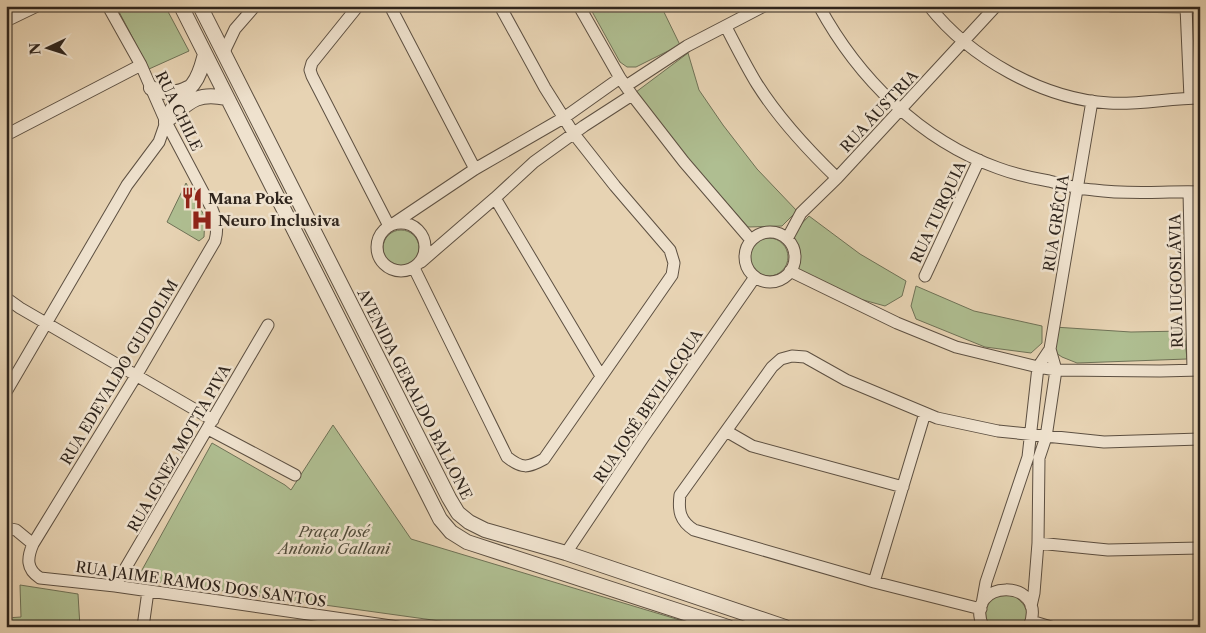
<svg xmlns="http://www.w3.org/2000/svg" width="1206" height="633" font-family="'Libre Caslon Text',serif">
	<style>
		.green { fill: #afbe91; stroke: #6f7257 }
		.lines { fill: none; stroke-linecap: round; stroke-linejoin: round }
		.minor-casing { stroke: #5d5042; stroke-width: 13 }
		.tertiary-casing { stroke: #5d5042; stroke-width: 16 }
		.minor { stroke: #efe2ce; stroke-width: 11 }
		.tertiary { stroke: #efe2ce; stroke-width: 14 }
		.labels { text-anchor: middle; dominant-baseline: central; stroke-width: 5; stroke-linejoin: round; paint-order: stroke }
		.street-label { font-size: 15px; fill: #2f251d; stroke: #efe2ce }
		.poi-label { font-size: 15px; font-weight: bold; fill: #2f251d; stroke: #efe2ce; text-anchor: start }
		.park-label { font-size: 15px; font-style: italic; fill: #4f4b3a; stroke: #efe2ce }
	</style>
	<rect width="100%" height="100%" fill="#e7d3b3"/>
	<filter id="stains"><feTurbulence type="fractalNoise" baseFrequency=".004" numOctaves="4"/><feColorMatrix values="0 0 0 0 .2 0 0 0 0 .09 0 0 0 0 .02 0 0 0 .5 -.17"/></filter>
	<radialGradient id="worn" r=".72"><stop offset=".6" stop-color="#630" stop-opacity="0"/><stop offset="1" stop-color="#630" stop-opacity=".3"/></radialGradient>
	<path class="green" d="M 116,6 L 165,6 L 189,51 L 149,69 Z
		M 589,6 L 661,6 L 680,45 L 636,67 L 627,67 L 620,62 Z
		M 688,53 L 699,90 L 723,125 L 757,169 L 797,211 L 782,226 L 748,227 L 632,95 Z
		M 186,183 L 205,217 L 204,237 L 199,241 L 167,222 Z
		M 809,216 L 860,254 L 906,281 L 902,296 L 885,306 L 831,291 L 790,271 C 796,259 795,249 787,239 Z
		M383 248a18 18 0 1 1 36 0a18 18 0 1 1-36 0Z
		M750 257a19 19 0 1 1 38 0a19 19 0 1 1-38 0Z
		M 916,286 L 974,311 L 1042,326 L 1042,343 L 1031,353 L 985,347 L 916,319 L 911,306 Z
		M 1054,327 L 1131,332 L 1184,331 L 1187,359 L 1077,363 L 1062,357 L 1050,349 Z
		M 333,425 L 411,539 L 683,621 L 681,627 L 483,627 L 137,579 L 212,443 L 285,485 L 291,490 Z
		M 20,585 L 78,594 L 80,627 L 6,627 L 6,618 L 21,617 Z
		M 1013,595 C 1025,604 1032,612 1023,627 L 988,627 C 984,611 984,608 995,596 Z"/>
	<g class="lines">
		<g class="minor-casing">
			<path id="minor" d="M 108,6 L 141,65 L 166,122 L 212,209 C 217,221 218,229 215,241 L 136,376 L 33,544 C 27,558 26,569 40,578 L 115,586 L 398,627
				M 358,6 L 312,63 L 310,70 L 312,76 L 389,226
				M 390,6 L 475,169
				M 579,6 L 620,78 L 632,95 L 684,162 L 751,240
				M 819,6 C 858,78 920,140 998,168 C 1014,174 1032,178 1049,181 C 1064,185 1079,189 1094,190 C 1129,195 1164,191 1200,192
				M 929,6 C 970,58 1043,99 1109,103 C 1138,105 1170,98 1200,98
				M 1111,6 L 1200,7
				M 1186,7 L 1190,98
				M 6,21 L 37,6
				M 726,27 C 736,46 746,66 757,84 C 779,119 808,150 837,178
				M 224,52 L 235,29 L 255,6
				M 626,86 L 687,46 L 764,6
				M 6,135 L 141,65
				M 1189,192 L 1193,370
				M 495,198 L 601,376
				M377 247a24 24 0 1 1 48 0a24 24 0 1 1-48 0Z
				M 393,224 L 475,169 L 565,117 L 620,78
				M745 257a25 25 0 1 1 50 0a25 25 0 1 1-50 0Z
				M 787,239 L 801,213 L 837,178 L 996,6
				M 421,262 L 495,198 L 534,162 L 584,126 L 632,95
				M 414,268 L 507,457 C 522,469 528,468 544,459 L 672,275 L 674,263 L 670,250 L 615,186 L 574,134 L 545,88 L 500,6
				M 790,271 L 897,323 L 956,347 L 1038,367 L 1056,370 L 1160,371 L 1200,370
				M 925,276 L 979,160
				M 6,298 L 20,308 L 213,420
				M 6,392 L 127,185 L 159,142 L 166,122
				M 208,429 L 295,475
				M 726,431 L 752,446 L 903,487
				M 6,528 L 16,530 L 33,544
				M 1038,543 L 1108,550 L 1200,548
				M 566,553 L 643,438 L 755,277
				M 874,582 L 925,413
				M 115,586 L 268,325
				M 982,604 L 986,582 L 1028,457 L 1038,367 L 1050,349
				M 1031,606 L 1034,593 L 1038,543 L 1039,458 L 1046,437 L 1056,370 L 1050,349 L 1092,101
				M 981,609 L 874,582 L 694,530 C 680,521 678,511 680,495 L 772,367 L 781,359 L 792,356 L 805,357 L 846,380 L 937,418 L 998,431 L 1104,442 L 1200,439
				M 1031,621 L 1051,627
				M 143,627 L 148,591
				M 983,627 C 962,578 1050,577 1029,627"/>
		</g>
		<g class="tertiary-casing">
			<path id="tertiary" d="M 181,6 L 440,519 L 451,532 L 467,542 L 728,627
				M 200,6 L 449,498 L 458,513 L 469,522 L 485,530 L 566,553 L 785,627
				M 151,88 C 163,93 176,95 188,88
				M 170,118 C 190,101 198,92 226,98
				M 166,122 C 173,103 181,98 193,84 C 200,75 202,65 205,54"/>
		</g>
		<use href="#minor" class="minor"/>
		<use href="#tertiary" class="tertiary"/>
	</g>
	<defs>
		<g id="restaurant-bare" transform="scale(1.725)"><path d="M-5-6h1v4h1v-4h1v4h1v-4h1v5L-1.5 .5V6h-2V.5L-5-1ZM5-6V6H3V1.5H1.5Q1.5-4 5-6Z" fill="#8f2418" stroke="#efe2ce" stroke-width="2.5" paint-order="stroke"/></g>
		<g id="hospital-bare" transform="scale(1.725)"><path d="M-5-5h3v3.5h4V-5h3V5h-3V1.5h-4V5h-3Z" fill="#8f2418" stroke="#efe2ce" stroke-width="2.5" paint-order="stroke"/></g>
	</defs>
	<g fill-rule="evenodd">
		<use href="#restaurant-bare" x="192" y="198"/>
		<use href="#hospital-bare" x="202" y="220"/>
	</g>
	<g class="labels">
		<g class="street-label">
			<text transform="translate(179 111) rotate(64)">RUA CHILE</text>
			<text transform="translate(879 111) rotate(-47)">RUA ÁUSTRIA</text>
			<text transform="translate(938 212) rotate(-65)">RUA TURQUIA</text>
			<text transform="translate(1056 223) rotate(-81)">RUA GRÉCIA</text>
			<text transform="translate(1176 281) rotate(-91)">RUA IUGOSLÁVIA</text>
			<text transform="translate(119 372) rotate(-59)">RUA EDEVALDO GUIDOLIM</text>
			<text transform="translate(415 394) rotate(63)">AVENIDA GERALDO BALLONE</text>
			<text transform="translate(648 406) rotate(-56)">RUA JOSÉ BEVILACQUA</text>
			<text transform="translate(179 448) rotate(-60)">RUA IGNEZ MOTTA PIVA</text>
			<text transform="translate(201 584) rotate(8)">RUA JAIME RAMOS DOS SANTOS</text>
		</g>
		<g class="poi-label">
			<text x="208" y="198">Mana Poke</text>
			<text x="218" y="220">Neuro Inclusiva</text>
		</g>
		<g class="park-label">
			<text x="334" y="531">Praça José<tspan x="334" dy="17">Antonio Gallani</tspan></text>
		</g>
	</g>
	<rect width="1206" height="633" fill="none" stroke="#e7d3b3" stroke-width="25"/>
	<rect x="8" y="8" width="1191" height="618" fill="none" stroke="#2f251d" stroke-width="2.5"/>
	<rect x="12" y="12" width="1181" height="608" fill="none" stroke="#2f251d"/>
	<g transform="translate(48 48) rotate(266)" stroke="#efe2ce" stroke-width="4" paint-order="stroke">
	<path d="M0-4L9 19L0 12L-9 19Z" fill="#2f251d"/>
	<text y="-8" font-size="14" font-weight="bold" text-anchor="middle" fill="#2f251d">N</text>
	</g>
	<rect width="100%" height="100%" filter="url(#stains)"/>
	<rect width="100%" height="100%" fill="url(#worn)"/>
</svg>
